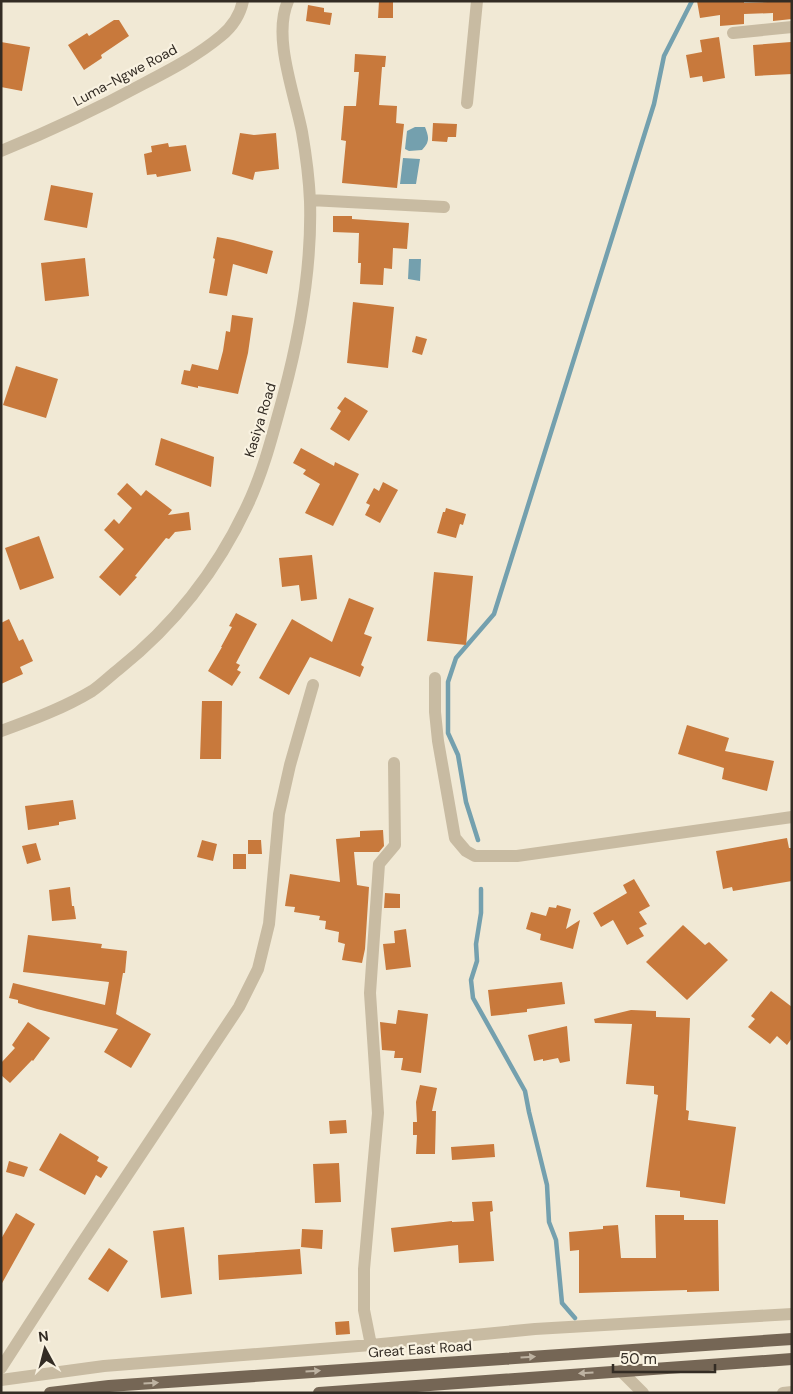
<svg xmlns="http://www.w3.org/2000/svg" width="793" height="1394" font-family="'DM Sans',sans-serif">
	<style>
		.water { fill: #74a0ae }
		.lines { fill: none; stroke-linecap: round; stroke-linejoin: round }
		.stream { stroke: #74a0ae; stroke-width: 4.5 }
		.building { fill: #c8793c }
		.minor { stroke: #c8bba2; stroke-width: 12 }
		.primary { stroke: #756655; stroke-width: 12 }
		.oneway { fill: #beb3a2 }
		.labels { text-anchor: middle; dominant-baseline: central; stroke-width: 4.5; stroke-linejoin: round; paint-order: stroke }
		.street-label { font-size: 14px; fill: #332c24; stroke: #f9f2e1 }
	</style>
	<rect width="100%" height="100%" fill="#f1e9d5"/>
	<path class="water" d="M 415,127 L 425,127 C 429,137 430,142 422,150 L 409,151 L 405,149 L 407,131 Z
		M 403,158 L 420,159 L 416,184 L 400,184 Z
		M 409,259 L 421,259 L 420,281 L 408,279 Z"/>
	<g class="lines">
		<path class="stream" d="M 478,840 L 466,802 L 458,755 L 448,733 L 448,682 L 456,658 L 494,614 L 654,104 L 664,56 L 692,1
			M 481,889 L 481,913 L 476,944 L 477,961 L 471,980 L 473,998 L 525,1091 L 529,1112 L 547,1185 L 549,1222 L 556,1240 L 562,1303 L 575,1318"/>
	</g>
	<path class="building" d="M 379,1 L 393,1 L 393,18 L 378,18 Z
		M 697,1 L 744,1 L 744,3 L 792,1 L 792,19 L 773,21 L 773,13 L 744,14 L 744,24 L 720,26 L 720,15 L 700,18 Z
		M 308,5 L 324,8 L 324,12 L 332,13 L 330,25 L 306,21 Z
		M 114,20 L 119,20 L 129,36 L 101,55 L 102,58 L 84,70 L 68,45 L 87,33 L 89,36 Z
		M 719,37 L 725,78 L 703,82 L 702,76 L 690,78 L 686,55 L 702,52 L 700,40 Z
		M 1,42 L 30,47 L 22,91 L 1,87 Z
		M 791,42 L 792,74 L 755,76 L 753,45 Z
		M 355,54 L 386,56 L 385,67 L 382,67 L 379,105 L 397,106 L 396,123 L 404,124 L 397,188 L 342,183 L 346,141 L 341,140 L 344,106 L 356,106 L 359,72 L 354,72 Z
		M 433,123 L 457,124 L 456,137 L 448,137 L 447,142 L 432,141 Z
		M 240,133 L 254,135 L 276,133 L 279,169 L 255,172 L 253,180 L 232,174 Z
		M 168,143 L 169,147 L 186,145 L 191,171 L 157,177 L 156,174 L 147,175 L 144,154 L 152,152 L 151,146 Z
		M 51,185 L 93,193 L 87,228 L 44,220 Z
		M 333,216 L 352,216 L 352,219 L 409,223 L 407,249 L 393,248 L 392,269 L 384,268 L 383,285 L 360,284 L 361,263 L 358,263 L 359,233 L 333,232 Z
		M 217,237 L 233,240 L 273,251 L 267,274 L 233,264 L 227,296 L 209,293 L 215,259 L 213,258 Z
		M 85,258 L 89,296 L 45,301 L 41,263 Z
		M 353,302 L 394,307 L 388,368 L 347,363 Z
		M 232,315 L 253,318 L 248,353 L 238,394 L 198,386 L 198,388 L 181,384 L 184,370 L 190,371 L 192,364 L 218,370 L 223,351 L 226,331 L 230,332 Z
		M 416,336 L 427,339 L 422,355 L 412,352 Z
		M 16,366 L 58,379 L 46,418 L 3,405 Z
		M 345,397 L 368,411 L 349,441 L 330,429 L 341,411 L 337,408 Z
		M 161,438 L 214,457 L 211,487 L 155,465 Z
		M 301,448 L 334,466 L 335,462 L 359,474 L 333,526 L 305,513 L 320,484 L 303,474 L 306,470 L 293,463 Z
		M 383,482 L 398,490 L 380,523 L 365,515 L 370,505 L 366,503 L 374,488 L 379,491 Z
		M 127,483 L 141,496 L 146,490 L 172,510 L 168,515 L 189,512 L 191,530 L 175,532 L 169,539 L 166,538 L 135,576 L 137,577 L 120,596 L 99,577 L 124,549 L 104,530 L 114,519 L 119,524 L 132,508 L 117,494 Z
		M 446,508 L 466,514 L 463,525 L 460,524 L 456,538 L 437,533 L 443,512 L 445,512 Z
		M 39,536 L 54,578 L 20,590 L 5,548 Z
		M 312,555 L 317,599 L 301,601 L 299,585 L 282,587 L 279,558 Z
		M 434,572 L 473,576 L 466,645 L 427,641 Z
		M 349,598 L 374,608 L 364,634 L 372,637 L 361,665 L 364,667 L 360,677 L 310,657 L 289,695 L 259,678 L 292,619 L 332,642 Z
		M 236,613 L 257,624 L 236,663 L 240,665 L 237,670 L 241,672 L 232,686 L 208,671 L 222,647 L 221,647 L 232,627 L 229,626 Z
		M 9,619 L 19,641 L 23,639 L 33,661 L 20,667 L 23,674 L 1,684 L 1,623 Z
		M 202,701 L 222,701 L 221,759 L 200,759 Z
		M 687,725 L 729,738 L 725,751 L 774,761 L 767,791 L 722,779 L 724,768 L 678,754 Z
		M 73,800 L 76,819 L 59,822 L 59,825 L 28,830 L 25,806 Z
		M 383,830 L 384,846 L 379,852 L 354,852 L 357,885 L 369,887 L 365,949 L 362,963 L 342,960 L 345,944 L 338,942 L 339,932 L 325,929 L 326,921 L 319,920 L 320,916 L 294,912 L 295,907 L 285,906 L 290,874 L 340,882 L 336,839 L 360,837 L 360,831 Z
		M 787,838 L 789,848 L 792,848 L 792,881 L 733,891 L 732,887 L 723,889 L 716,851 Z
		M 202,840 L 217,844 L 213,861 L 197,857 Z
		M 248,840 L 261,840 L 262,854 L 248,854 Z
		M 36,843 L 41,860 L 27,864 L 22,846 Z
		M 233,854 L 246,854 L 246,869 L 233,869 Z
		M 634,879 L 650,906 L 639,912 L 647,924 L 639,928 L 644,936 L 627,945 L 613,920 L 601,927 L 593,913 L 627,893 L 623,885 Z
		M 70,887 L 72,906 L 74,906 L 76,919 L 52,921 L 49,890 Z
		M 385,893 L 400,894 L 400,908 L 384,908 Z
		M 557,905 L 571,909 L 566,929 L 580,920 L 573,949 L 540,940 L 541,934 L 526,929 L 531,912 L 546,916 L 549,907 L 556,908 Z
		M 683,925 L 705,945 L 709,942 L 728,960 L 687,1000 L 646,962 Z
		M 406,929 L 411,967 L 386,970 L 383,944 L 395,943 L 394,931 Z
		M 28,935 L 102,944 L 101,948 L 127,951 L 125,973 L 123,973 L 116,1014 L 151,1034 L 131,1068 L 104,1052 L 118,1029 L 37,1009 L 18,1003 L 18,1000 L 9,998 L 13,983 L 105,1005 L 109,982 L 23,972 Z
		M 562,982 L 565,1004 L 527,1009 L 527,1012 L 491,1016 L 488,990 Z
		M 771,991 L 792,1007 L 792,1038 L 787,1045 L 777,1036 L 770,1044 L 748,1027 L 755,1019 L 751,1016 Z
		M 398,1010 L 428,1014 L 421,1073 L 401,1070 L 403,1058 L 394,1058 L 395,1051 L 382,1050 L 380,1022 L 396,1024 Z
		M 631,1010 L 656,1011 L 656,1017 L 690,1018 L 686,1110 L 689,1111 L 688,1120 L 736,1127 L 725,1204 L 680,1197 L 680,1191 L 646,1187 L 658,1095 L 654,1094 L 654,1086 L 626,1084 L 632,1024 L 595,1023 L 594,1019 Z
		M 28,1022 L 50,1038 L 33,1061 L 32,1060 L 10,1083 L 1,1075 L 1,1063 L 15,1048 L 12,1045 Z
		M 567,1026 L 570,1061 L 560,1063 L 558,1058 L 543,1061 L 543,1059 L 534,1061 L 528,1035 Z
		M 420,1085 L 437,1088 L 432,1111 L 436,1111 L 435,1154 L 416,1154 L 417,1135 L 413,1135 L 413,1122 L 417,1122 L 416,1102 Z
		M 346,1120 L 347,1133 L 330,1134 L 329,1121 Z
		M 60,1133 L 99,1157 L 97,1161 L 108,1167 L 101,1178 L 96,1175 L 85,1195 L 39,1170 Z
		M 494,1144 L 495,1157 L 452,1160 L 451,1147 Z
		M 9,1161 L 28,1167 L 24,1177 L 6,1172 Z
		M 339,1163 L 341,1202 L 315,1203 L 313,1164 Z
		M 492,1201 L 493,1211 L 490,1212 L 494,1261 L 459,1263 L 458,1245 L 394,1252 L 391,1228 L 452,1221 L 452,1222 L 474,1221 L 472,1202 Z
		M 16,1213 L 35,1224 L 1,1285 L 1,1239 Z
		M 655,1215 L 684,1215 L 684,1220 L 718,1220 L 719,1291 L 687,1292 L 687,1290 L 579,1293 L 579,1250 L 570,1251 L 569,1232 L 603,1229 L 603,1226 L 618,1225 L 621,1258 L 656,1258 Z
		M 184,1227 L 192,1294 L 161,1298 L 153,1231 Z
		M 302,1229 L 323,1230 L 322,1249 L 301,1247 Z
		M 109,1248 L 128,1261 L 108,1292 L 88,1279 Z
		M 300,1249 L 302,1274 L 219,1280 L 218,1255 Z
		M 349,1321 L 350,1334 L 336,1335 L 335,1322 Z"/>
	<g class="lines">
		<path class="minor" d="M 733,33 L 792,27
			M 467,103 L 477,1
			M 1,151 C 50,131 97,109 143,84 C 170,70 197,56 221,36 C 232,27 240,15 243,1
			M 310,200 L 444,207
			M 435,678 L 435,712 L 438,741 L 455,838 L 466,851 L 475,856 L 517,856 L 792,817
			M 1,731 C 32,720 64,708 92,691 C 101,685 110,676 119,669 C 174,625 218,569 248,504 C 264,470 273,433 283,397 C 300,334 312,267 310,201 C 309,178 306,155 302,132 C 295,95 272,37 288,1
			M 371,1345 L 364,1310 L 364,1269 L 378,1113 L 370,993 L 379,864 L 395,845 L 394,763
			M 1,1368 L 78,1249 L 239,1007 L 258,969 L 269,924 L 279,814 L 290,765 L 313,685
			M 621,1371 L 643,1393
			M 1,1380 L 104,1366 L 371,1345 L 535,1329 L 792,1314
			M 783,1393 L 792,1392"/>
		<path class="primary" d="M 50,1393 L 109,1386 L 792,1339
			M 319,1393 L 792,1359"/>
	</g>
	<defs><path id="oneway-solid" d="M-6-.8H1V-3.2L6.5 0L1 3.2V.8H-6Z" transform="scale(1.25)"/></defs>
	<g class="oneway">
		<use href="#oneway-solid" transform="translate(528 1357) rotate(-4)"/>
		<use href="#oneway-solid" transform="translate(313 1371) rotate(-4)"/>
		<use href="#oneway-solid" transform="translate(586 1373) rotate(176)"/>
		<use href="#oneway-solid" transform="translate(151 1383) rotate(-4)"/>
	</g>
	<g class="labels">
		<g class="street-label">
			<text transform="translate(125 75) rotate(-28)">Luma-Ngwe Road</text>
			<text transform="translate(260 420) rotate(-73)">Kasiya Road</text>
			<text transform="translate(420 1349) rotate(-4)">Great East Road</text>
		</g>
	</g>
	<rect width="793" height="1394" fill="none" stroke="#332c24" stroke-width="5"/>
	<g transform="translate(45 1349) rotate(353)" stroke="#f9f2e1" stroke-width="4" paint-order="stroke">
	<path d="M0-4L9 19L0 12L-9 19Z" fill="#332c24"/>
	<text y="-8" font-size="14" font-weight="bold" text-anchor="middle" fill="#332c24">N</text>
	</g>
	<path d="M613 1364v8h102v-8" fill="none" stroke="#332c24" stroke-width="2.5"/>
	<text x="620" y="1364" font-size="15" fill="#332c24" stroke="#f9f2e1" stroke-width="4" paint-order="stroke">50 m</text>
</svg>
